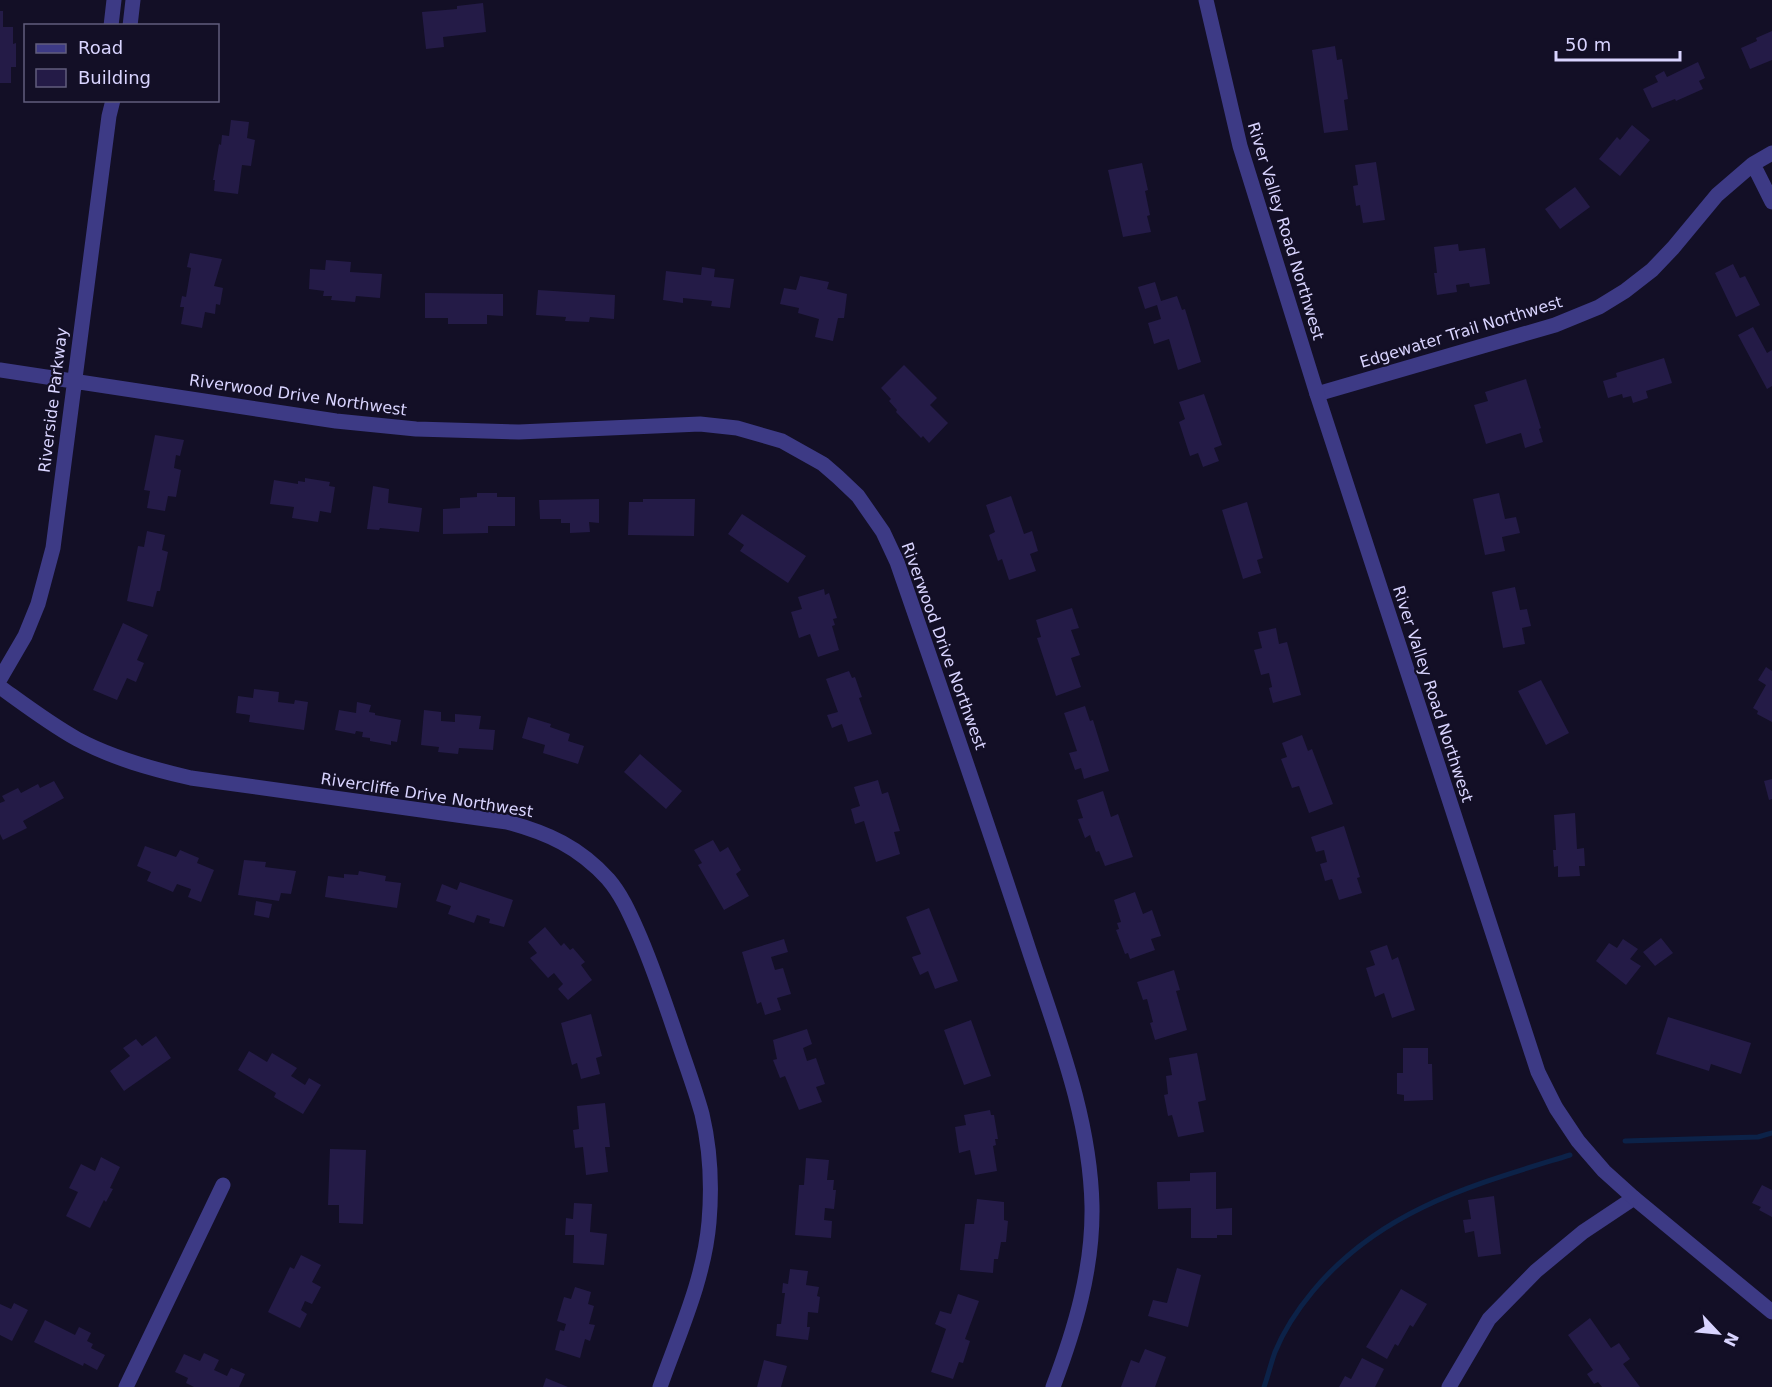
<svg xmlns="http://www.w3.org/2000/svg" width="1772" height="1387" font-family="'DejaVu Sans',sans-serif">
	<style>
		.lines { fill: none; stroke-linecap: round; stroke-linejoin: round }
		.stream { stroke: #0c2248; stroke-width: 5 }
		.building { fill: #241b47 }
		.minor { stroke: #3d3a85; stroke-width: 15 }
		.tertiary { stroke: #3d3a85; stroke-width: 15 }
		.labels { text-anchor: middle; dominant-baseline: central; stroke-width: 4.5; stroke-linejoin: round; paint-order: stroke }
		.street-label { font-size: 16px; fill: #d9d4ff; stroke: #130f26 }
	</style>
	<rect width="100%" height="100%" fill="#130f26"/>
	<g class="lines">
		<path class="stream" d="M 1625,1141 L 1758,1137 L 1772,1133
			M 1264,1387 C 1268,1376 1271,1363 1275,1352 C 1284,1330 1298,1309 1313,1291 C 1381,1209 1473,1185 1570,1155"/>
	</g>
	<path class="building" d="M 483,3 L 486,32 L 443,37 L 444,47 L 426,49 L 422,12 L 457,9 L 457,6 Z
		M 0,11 L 3,11 L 3,27 L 13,27 L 13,44 L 16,43 L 16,67 L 11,67 L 11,83 L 0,83 Z
		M 1772,31 L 1772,60 L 1750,69 L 1741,48 L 1757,41 L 1756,38 Z
		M 1335,46 L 1337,60 L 1342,59 L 1348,99 L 1344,100 L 1348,130 L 1324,133 L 1312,50 Z
		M 1698,62 L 1705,78 L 1699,81 L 1703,89 L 1676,101 L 1675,99 L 1652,108 L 1643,89 L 1658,82 L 1655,76 L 1664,71 L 1667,77 Z
		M 231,120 L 249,122 L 247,138 L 255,140 L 251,166 L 242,165 L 238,194 L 214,191 L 215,180 L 213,180 L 219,144 L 221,145 L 222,135 L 229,136 Z
		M 1632,125 L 1650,140 L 1620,176 L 1599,159 L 1617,137 L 1620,140 Z
		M 1376,162 L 1385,220 L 1363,223 L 1360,205 L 1356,206 L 1353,186 L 1358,185 L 1355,165 Z
		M 1142,163 L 1148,190 L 1145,191 L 1150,215 L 1147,216 L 1151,232 L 1123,237 L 1108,170 Z
		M 1575,187 L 1590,207 L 1560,229 L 1545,209 Z
		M 1458,244 L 1459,251 L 1485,248 L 1490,284 L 1470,287 L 1469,283 L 1456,285 L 1457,292 L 1437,295 L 1434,273 L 1437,273 L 1434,247 Z
		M 190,253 L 222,259 L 214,286 L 223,288 L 220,305 L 216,304 L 215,314 L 205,312 L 202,328 L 181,324 L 184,307 L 180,307 L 182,296 L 186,297 L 191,268 L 187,267 Z
		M 326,260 L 351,262 L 350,272 L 382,274 L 380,298 L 356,296 L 355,302 L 331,300 L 332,296 L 323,296 L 324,291 L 309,289 L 310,269 L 325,270 Z
		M 1733,264 L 1740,278 L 1745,276 L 1760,305 L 1736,317 L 1715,273 Z
		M 702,267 L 715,269 L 714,277 L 734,279 L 730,308 L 711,306 L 712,301 L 683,298 L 683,303 L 663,300 L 666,271 L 701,275 Z
		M 800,276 L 829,282 L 827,289 L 847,294 L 844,318 L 838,318 L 833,341 L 815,337 L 819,319 L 798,313 L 799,308 L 780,304 L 784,288 L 796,290 Z
		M 1155,282 L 1161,301 L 1177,296 L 1182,310 L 1185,309 L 1201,362 L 1178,370 L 1169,339 L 1154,344 L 1148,323 L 1161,319 L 1157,305 L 1145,309 L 1138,287 Z
		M 538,290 L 615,295 L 614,319 L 590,317 L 589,322 L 565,321 L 566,317 L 536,315 Z
		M 425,293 L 503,294 L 503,316 L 487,315 L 487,324 L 448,324 L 448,318 L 425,318 Z
		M 1753,327 L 1767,353 L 1772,350 L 1772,386 L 1767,389 L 1738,335 Z
		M 1664,358 L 1672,383 L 1646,391 L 1648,398 L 1633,403 L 1631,396 L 1623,398 L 1622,394 L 1608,398 L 1603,381 L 1617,377 L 1616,373 Z
		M 904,365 L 937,398 L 930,405 L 948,423 L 929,443 L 923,436 L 921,438 L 896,412 L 897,410 L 889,401 L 891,399 L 881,388 Z
		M 1526,379 L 1541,428 L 1539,429 L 1543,442 L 1525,448 L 1521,433 L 1486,444 L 1474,405 L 1488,401 L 1485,392 Z
		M 1204,394 L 1222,445 L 1214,448 L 1219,461 L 1203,467 L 1198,453 L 1190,456 L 1179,422 L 1185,419 L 1179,402 Z
		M 155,435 L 184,440 L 180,456 L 176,455 L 174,468 L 181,470 L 176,497 L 168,496 L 165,511 L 147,508 L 150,491 L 144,490 Z
		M 305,478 L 330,482 L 329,486 L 335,487 L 331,513 L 320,511 L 318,522 L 292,518 L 294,507 L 270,504 L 274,480 L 298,484 L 298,481 L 305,482 Z
		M 373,486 L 389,489 L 388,503 L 422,508 L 419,532 L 380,528 L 379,530 L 367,529 Z
		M 477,493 L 497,493 L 497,497 L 515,497 L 515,526 L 488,526 L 488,533 L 443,534 L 443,509 L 460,508 L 460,498 L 477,497 Z
		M 1499,493 L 1505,519 L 1516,517 L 1520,533 L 1502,537 L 1505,551 L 1485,555 L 1473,499 Z
		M 1011,496 L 1024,534 L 1032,531 L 1038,551 L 1030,554 L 1036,571 L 1009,580 L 1002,559 L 998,561 L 989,535 L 995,532 L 986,505 Z
		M 599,499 L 599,523 L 589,522 L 590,532 L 570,533 L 570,523 L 561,523 L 561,519 L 540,519 L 539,500 Z
		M 643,499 L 695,499 L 694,536 L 628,535 L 629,502 L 643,502 Z
		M 1247,502 L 1263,558 L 1257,560 L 1261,573 L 1243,579 L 1222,510 Z
		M 742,514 L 806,556 L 788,583 L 740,551 L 744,545 L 728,534 Z
		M 147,531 L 165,535 L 162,550 L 168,552 L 160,591 L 157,591 L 153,607 L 127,601 L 138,546 L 144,547 Z
		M 1515,587 L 1520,610 L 1527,609 L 1531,626 L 1522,628 L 1525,644 L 1503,648 L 1492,592 Z
		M 824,589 L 825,595 L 829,593 L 837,618 L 833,619 L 835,625 L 832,626 L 839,650 L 818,657 L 810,634 L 799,638 L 791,612 L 802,609 L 798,597 Z
		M 1072,608 L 1079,628 L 1071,630 L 1080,655 L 1071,658 L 1081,687 L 1056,696 L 1037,638 L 1041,637 L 1036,620 Z
		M 123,623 L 148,635 L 137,660 L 144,663 L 136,682 L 127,678 L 117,700 L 93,690 Z
		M 1276,628 L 1279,644 L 1287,642 L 1301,695 L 1273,703 L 1269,688 L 1272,687 L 1269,673 L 1261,675 L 1254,650 L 1262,648 L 1258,632 Z
		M 1766,667 L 1772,671 L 1772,722 L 1757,714 L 1758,711 L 1753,708 L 1766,685 L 1758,680 Z
		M 849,671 L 852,678 L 855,677 L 862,697 L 859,698 L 872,734 L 848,742 L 842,724 L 832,728 L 827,715 L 838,712 L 826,679 Z
		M 1541,680 L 1569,733 L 1546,745 L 1518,691 Z
		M 254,689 L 279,692 L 278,702 L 294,704 L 295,700 L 308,702 L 304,730 L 249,722 L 250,715 L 236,713 L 238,696 L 253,698 Z
		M 357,702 L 371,705 L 369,712 L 375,713 L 375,715 L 401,720 L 397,742 L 391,741 L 391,745 L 370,741 L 370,738 L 362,737 L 363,732 L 356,731 L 355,734 L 335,730 L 339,710 L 356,713 Z
		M 1085,706 L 1090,721 L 1093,720 L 1109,771 L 1084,779 L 1081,768 L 1075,770 L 1069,753 L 1077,751 L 1064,713 Z
		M 424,710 L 441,712 L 441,721 L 455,722 L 455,714 L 481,716 L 479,729 L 495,730 L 493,750 L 459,748 L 458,754 L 438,752 L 439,747 L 421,745 Z
		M 528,717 L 551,724 L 550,727 L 570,734 L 568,741 L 584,746 L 578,764 L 543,753 L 545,745 L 522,738 Z
		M 1302,735 L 1308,751 L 1312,749 L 1333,804 L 1309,813 L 1299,786 L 1292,788 L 1281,759 L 1287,757 L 1282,743 Z
		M 640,754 L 682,791 L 666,809 L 624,772 Z
		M 1772,779 L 1772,799 L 1769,800 L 1764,781 Z
		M 878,780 L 882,794 L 888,792 L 900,831 L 894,832 L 900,854 L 876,862 L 864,821 L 855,824 L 851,809 L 860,806 L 854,787 Z
		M 54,781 L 64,798 L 23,821 L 27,828 L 3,840 L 0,834 L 0,803 L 5,801 L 2,796 L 18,788 L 21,793 L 38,784 L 40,788 Z
		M 1103,791 L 1111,817 L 1118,814 L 1133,857 L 1105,866 L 1099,851 L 1096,852 L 1090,835 L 1085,838 L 1078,819 L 1083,818 L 1077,800 Z
		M 1575,813 L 1577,849 L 1584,848 L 1585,866 L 1579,866 L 1580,876 L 1558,877 L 1558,866 L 1554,867 L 1553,850 L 1556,850 L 1554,815 Z
		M 1344,826 L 1360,877 L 1357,878 L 1362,893 L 1339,900 L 1332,879 L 1325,881 L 1320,864 L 1327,862 L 1324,850 L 1316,852 L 1311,837 Z
		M 713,840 L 720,852 L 728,847 L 741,870 L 736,874 L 749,896 L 724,910 L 698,865 L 702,863 L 694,850 Z
		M 145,846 L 176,857 L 180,850 L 199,858 L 197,863 L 214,870 L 201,902 L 188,897 L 191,889 L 177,884 L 173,892 L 147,881 L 151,872 L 137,866 Z
		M 244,860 L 266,862 L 265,867 L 296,871 L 291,894 L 281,893 L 279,901 L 238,895 Z
		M 359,871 L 386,876 L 385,881 L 401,883 L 397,908 L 325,897 L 328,876 L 344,878 L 344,874 L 358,875 Z
		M 460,882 L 513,900 L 504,927 L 489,923 L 490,919 L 477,915 L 474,923 L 448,914 L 451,906 L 436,901 L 442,884 L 457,890 Z
		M 1135,892 L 1143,914 L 1152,910 L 1161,936 L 1151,939 L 1155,950 L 1130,959 L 1128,953 L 1125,954 L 1116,930 L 1119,929 L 1117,923 L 1121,922 L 1114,900 Z
		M 256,901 L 272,904 L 269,918 L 254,915 Z
		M 929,908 L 958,981 L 935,989 L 928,971 L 920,975 L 912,957 L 921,954 L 906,917 Z
		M 545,927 L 561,946 L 564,943 L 570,950 L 573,948 L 585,962 L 581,965 L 592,980 L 568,1000 L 558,989 L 563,984 L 554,973 L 548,978 L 530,958 L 537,953 L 528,942 Z
		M 1661,938 L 1673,953 L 1655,966 L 1643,952 Z
		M 784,939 L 788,952 L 771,957 L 775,970 L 783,968 L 791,994 L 777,998 L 781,1010 L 765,1015 L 761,1002 L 757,1004 L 742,952 Z
		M 1623,939 L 1638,949 L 1630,959 L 1641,966 L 1626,985 L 1596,961 L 1609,943 L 1617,948 Z
		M 1387,945 L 1392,960 L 1398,957 L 1415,1010 L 1392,1018 L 1384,993 L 1375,997 L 1366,968 L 1375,965 L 1370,951 Z
		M 1174,970 L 1180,990 L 1176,991 L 1187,1030 L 1155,1040 L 1150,1023 L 1153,1022 L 1147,999 L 1143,1000 L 1137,982 Z
		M 591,1014 L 602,1056 L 596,1058 L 600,1074 L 581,1079 L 577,1063 L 572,1065 L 561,1023 Z
		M 1668,1017 L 1751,1043 L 1741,1074 L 1711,1064 L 1709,1071 L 1656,1054 Z
		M 971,1020 L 991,1076 L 964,1085 L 944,1030 Z
		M 807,1029 L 812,1044 L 803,1048 L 807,1061 L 816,1058 L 825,1084 L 816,1087 L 822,1102 L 799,1110 L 785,1076 L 780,1078 L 773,1060 L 777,1059 L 773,1040 Z
		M 156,1036 L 171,1058 L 124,1091 L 110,1071 L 130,1056 L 123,1048 L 136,1039 L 142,1046 Z
		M 1403,1048 L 1428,1048 L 1428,1064 L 1432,1064 L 1433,1100 L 1404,1101 L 1404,1095 L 1397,1094 L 1397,1073 L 1403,1073 Z
		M 249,1051 L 267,1062 L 272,1053 L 297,1068 L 291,1076 L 305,1085 L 309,1078 L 321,1085 L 303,1114 L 274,1097 L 276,1093 L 238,1070 Z
		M 1197,1053 L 1206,1100 L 1198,1102 L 1204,1132 L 1178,1137 L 1172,1115 L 1168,1116 L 1164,1095 L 1168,1094 L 1166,1076 L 1172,1075 L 1169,1058 Z
		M 605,1103 L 610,1147 L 605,1147 L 608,1172 L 586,1175 L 583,1147 L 575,1148 L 573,1130 L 579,1129 L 577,1106 Z
		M 990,1110 L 991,1115 L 994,1115 L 998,1139 L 995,1139 L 996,1145 L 993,1146 L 997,1171 L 975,1175 L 970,1150 L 959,1153 L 955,1127 L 966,1125 L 964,1115 Z
		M 330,1149 L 366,1150 L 363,1224 L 339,1223 L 339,1205 L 328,1205 Z
		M 101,1157 L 120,1167 L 110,1188 L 113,1189 L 106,1202 L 104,1200 L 90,1228 L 66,1216 L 78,1192 L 69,1188 L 81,1164 L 95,1171 Z
		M 806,1158 L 829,1160 L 827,1180 L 834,1180 L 833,1190 L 836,1190 L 834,1209 L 825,1208 L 824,1220 L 832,1221 L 831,1238 L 795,1235 L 799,1185 L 804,1185 Z
		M 1216,1172 L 1216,1209 L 1232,1208 L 1232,1235 L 1217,1235 L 1217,1238 L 1191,1238 L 1191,1208 L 1158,1209 L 1157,1182 L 1190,1181 L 1190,1173 Z
		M 1762,1185 L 1772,1190 L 1772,1217 L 1759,1210 L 1761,1207 L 1752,1203 Z
		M 1494,1196 L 1501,1254 L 1478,1257 L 1474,1231 L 1465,1233 L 1463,1220 L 1471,1219 L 1468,1200 Z
		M 977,1199 L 1004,1202 L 1004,1220 L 1008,1221 L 1006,1242 L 1001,1242 L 998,1259 L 994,1259 L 993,1273 L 960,1270 L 965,1224 L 974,1224 Z
		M 574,1203 L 592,1204 L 590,1232 L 607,1234 L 604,1265 L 573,1263 L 574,1235 L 565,1235 L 566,1218 L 573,1219 Z
		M 301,1255 L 321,1265 L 312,1282 L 321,1287 L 312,1304 L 305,1301 L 301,1310 L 307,1314 L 300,1328 L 268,1312 L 290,1267 L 294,1269 Z
		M 1177,1268 L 1201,1275 L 1188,1327 L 1148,1316 L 1153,1300 L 1167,1303 Z
		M 790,1269 L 808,1271 L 806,1285 L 819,1287 L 817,1296 L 820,1297 L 818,1313 L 808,1312 L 807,1327 L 810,1327 L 808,1340 L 776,1336 L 777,1324 L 781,1324 L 785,1293 L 782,1293 L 783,1283 L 788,1284 Z
		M 575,1287 L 591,1292 L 588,1304 L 594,1306 L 589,1324 L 595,1325 L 590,1341 L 585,1339 L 580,1358 L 555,1350 L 560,1330 L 564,1331 L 566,1324 L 557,1321 L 564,1297 L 571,1299 Z
		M 1401,1289 L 1427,1304 L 1413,1327 L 1410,1325 L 1398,1346 L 1395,1344 L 1387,1359 L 1366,1347 Z
		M 958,1294 L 979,1301 L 965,1339 L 970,1341 L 963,1363 L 959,1362 L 953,1379 L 931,1372 L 946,1329 L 935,1324 L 940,1311 L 951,1314 Z
		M 14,1303 L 28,1310 L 12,1341 L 0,1335 L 0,1304 L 11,1309 Z
		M 1590,1318 L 1611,1348 L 1619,1343 L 1630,1359 L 1623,1364 L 1640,1387 L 1602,1387 L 1598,1382 L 1594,1384 L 1587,1374 L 1593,1370 L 1568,1335 Z
		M 45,1320 L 75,1335 L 79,1327 L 91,1333 L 87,1341 L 93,1344 L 91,1348 L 105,1355 L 97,1370 L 84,1363 L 83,1366 L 34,1342 Z
		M 1145,1349 L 1166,1357 L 1155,1387 L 1121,1387 L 1131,1360 L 1139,1363 Z
		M 204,1353 L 219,1360 L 214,1370 L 227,1376 L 231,1368 L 245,1374 L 239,1387 L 194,1387 L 186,1383 L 188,1378 L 175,1372 L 184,1354 L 200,1361 Z
		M 1362,1358 L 1384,1369 L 1375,1387 L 1339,1387 L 1345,1376 L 1351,1379 Z
		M 764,1360 L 787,1366 L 781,1387 L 757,1387 Z
		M 546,1378 L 568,1387 L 543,1387 Z"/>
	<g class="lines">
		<path class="minor" d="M 111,26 L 114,0
			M 130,26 L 133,0
			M 1753,164 L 1772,202
			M 0,370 L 336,421 L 416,429 L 519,432 L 700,424 L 737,428 L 782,441 L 823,464 L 838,477 L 858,496 L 883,532 L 897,562 C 941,689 985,816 1027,944 C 1055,1030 1090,1115 1092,1206 C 1093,1269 1075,1329 1053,1387
			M 1317,394 L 1555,325 L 1599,307 L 1625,291 L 1652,270 L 1673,248 L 1717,195 L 1753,164 L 1772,153
			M 0,679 L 25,636 L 38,604 L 53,548 L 109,116 L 113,100
			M 0,687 C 25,705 50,724 77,739 C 112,758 152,769 191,778 L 507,822 C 548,833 579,847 608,879 C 621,894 629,912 637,930 C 653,966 665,1003 678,1041 C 686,1065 695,1089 702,1114 C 710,1148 712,1187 709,1222 C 704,1280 679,1333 660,1387
			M 126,1387 L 223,1185
			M 1449,1387 L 1489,1319 L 1536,1271 L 1583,1232 L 1634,1198"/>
		<path class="tertiary" d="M 1206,0 L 1240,146 L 1317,394 L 1538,1072 L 1556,1108 L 1578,1141 L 1604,1171 L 1634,1198 L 1772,1312"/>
	</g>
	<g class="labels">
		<g class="street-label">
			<text transform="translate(1286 231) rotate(73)">River Valley Road Northwest</text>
			<text transform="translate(1461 332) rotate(-17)">Edgewater Trail Northwest</text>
			<text transform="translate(298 395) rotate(8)">Riverwood Drive Northwest</text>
			<text transform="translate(53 400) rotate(-83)">Riverside Parkway</text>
			<text transform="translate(944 646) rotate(70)">Riverwood Drive Northwest</text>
			<text transform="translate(1433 694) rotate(72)">River Valley Road Northwest</text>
			<text transform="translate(427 795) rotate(9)">Rivercliffe Drive Northwest</text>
		</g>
	</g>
	<rect x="24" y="24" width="195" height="78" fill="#130f26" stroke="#625e7d" stroke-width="1.5"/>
	<rect x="36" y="44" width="30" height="9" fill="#3d3a85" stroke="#625e7d" stroke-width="1.5"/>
	<text x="78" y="54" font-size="18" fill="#d9d4ff">Road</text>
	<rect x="36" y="69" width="30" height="18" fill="#241b47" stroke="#625e7d" stroke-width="1.5"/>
	<text x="78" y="84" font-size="18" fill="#d9d4ff">Building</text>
	<g transform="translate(1718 1333) rotate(116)" stroke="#130f26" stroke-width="4.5" paint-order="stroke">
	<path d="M0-4.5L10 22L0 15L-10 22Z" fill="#d9d4ff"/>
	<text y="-9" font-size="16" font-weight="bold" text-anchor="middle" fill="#d9d4ff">N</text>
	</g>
	<path d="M1556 51v9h124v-9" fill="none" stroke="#d9d4ff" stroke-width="3"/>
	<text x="1565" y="51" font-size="18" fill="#d9d4ff" stroke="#130f26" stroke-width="4.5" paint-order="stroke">50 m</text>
</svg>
